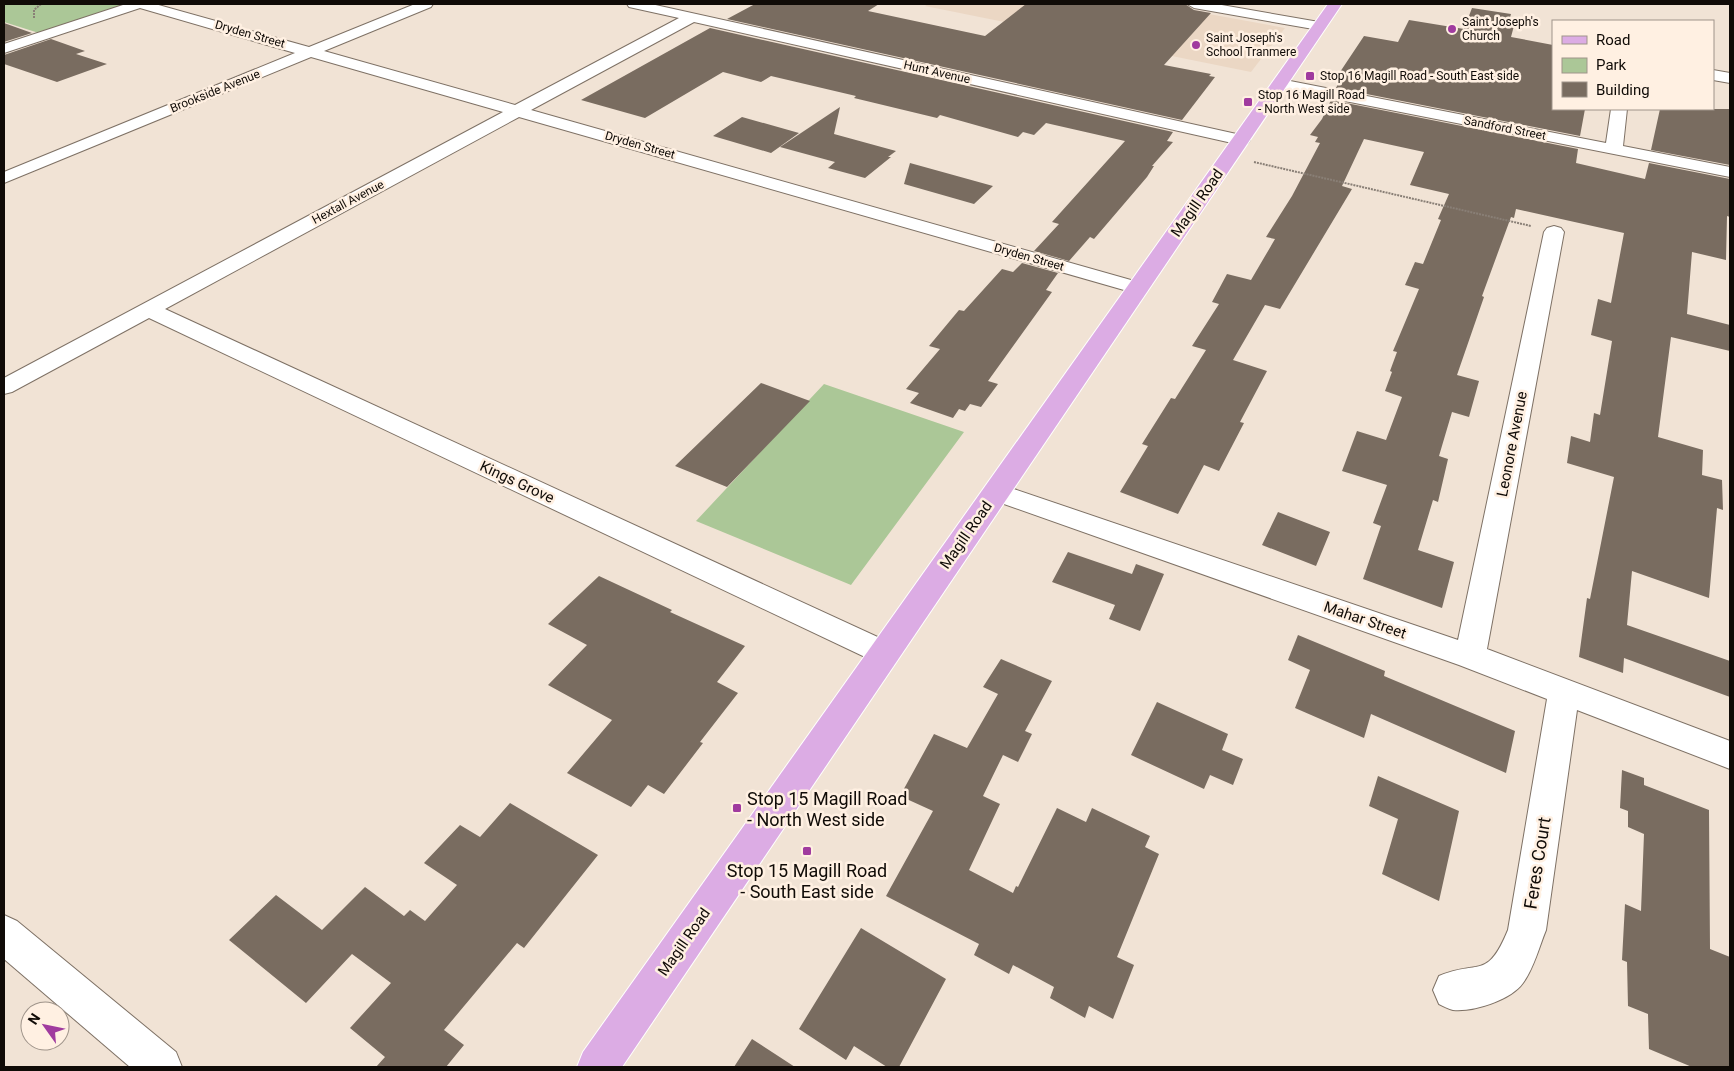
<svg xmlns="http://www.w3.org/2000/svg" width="1734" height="1071" font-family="Roboto,sans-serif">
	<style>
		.built { fill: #ebd7c4 }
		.green { fill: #abc797 }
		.building { fill: #796c60 }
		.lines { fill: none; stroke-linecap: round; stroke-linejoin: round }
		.minor-casing { stroke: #7e7165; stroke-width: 2 }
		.major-casing { stroke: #fff; stroke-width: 2 }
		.path { stroke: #897f76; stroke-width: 2; stroke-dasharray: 2 1; stroke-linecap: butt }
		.minor { fill: #fff; fill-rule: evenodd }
		.major { fill: #dcace4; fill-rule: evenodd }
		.poi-dot { fill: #a03b9f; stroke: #fff0e2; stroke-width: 2 }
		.labels { text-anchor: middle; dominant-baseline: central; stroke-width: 5; stroke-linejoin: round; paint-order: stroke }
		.far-poi-label { font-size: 12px; fill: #100b07; stroke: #fff0e2; text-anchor: start }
		.far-street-label { font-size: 12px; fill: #100b07; stroke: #fff0e2 }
		.street-label { font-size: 15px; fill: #100b07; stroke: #fff0e2 }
		.near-poi-label { font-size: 18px; fill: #100b07; stroke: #fff0e2; text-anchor: start }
		.near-street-label { font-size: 18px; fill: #100b07; stroke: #fff0e2 }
	</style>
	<rect width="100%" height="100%" fill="#f1e3d5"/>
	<path class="built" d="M 928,4 L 1154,4 L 1285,28 L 1251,72 L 925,6 Z"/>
	<path class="green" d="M 4,4 L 132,4 L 42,34 L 4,22 Z
		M 824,384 L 964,432 L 851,585 L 696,521 Z"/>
	<path class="building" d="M 755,4 L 879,4 L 868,11 L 985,36 L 1026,4 L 1185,4 L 1194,10 L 1211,13 L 1164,65 L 1211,74 L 1209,76 L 1215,77 L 1182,120 L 727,19 Z
		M 1472,8 L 1511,14 L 1509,21 L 1515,22 L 1511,37 L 1553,45 L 1553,109 L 1585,109 L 1580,136 L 1336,88 L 1339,82 L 1334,81 L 1364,36 L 1398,42 L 1409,20 L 1464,29 Z
		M 4,23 L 32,33 L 4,42 Z
		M 710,28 L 1173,132 L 1167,141 L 1173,142 L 1152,166 L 1154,166 L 1147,177 L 1094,239 L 1090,237 L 1069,261 L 1034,251 L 1059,224 L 1052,222 L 1125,141 L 1046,123 L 1034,135 L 1023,132 L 1018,137 L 940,115 L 937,118 L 854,98 L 856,96 L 771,76 L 761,82 L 723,72 L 645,118 L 581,100 Z
		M 51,39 L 85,51 L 76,54 L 107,64 L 57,82 L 4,64 L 4,55 Z
		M 1331,100 L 1578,149 L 1576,163 L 1645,179 L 1649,163 L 1730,179 L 1730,217 L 1727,216 L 1726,260 L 1692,252 L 1687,314 L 1730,325 L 1730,351 L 1671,337 L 1658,437 L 1703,450 L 1702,475 L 1722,480 L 1723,510 L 1717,508 L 1709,598 L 1632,571 L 1627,625 L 1730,661 L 1730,697 L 1624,658 L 1623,673 L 1579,657 L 1587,598 L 1590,599 L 1614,477 L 1567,463 L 1571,436 L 1590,442 L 1594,413 L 1600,415 L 1612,341 L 1591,335 L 1598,299 L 1611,303 L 1624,233 L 1516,209 L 1514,218 L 1511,217 L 1482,296 L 1484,297 L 1457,375 L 1479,381 L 1469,417 L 1452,412 L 1439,456 L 1448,459 L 1438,502 L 1433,500 L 1418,550 L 1454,562 L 1442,608 L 1363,579 L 1381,526 L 1373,523 L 1387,485 L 1342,471 L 1357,431 L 1386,440 L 1402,397 L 1385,391 L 1392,372 L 1390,371 L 1397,352 L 1393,351 L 1419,289 L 1405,285 L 1415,262 L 1423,264 L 1441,220 L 1438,219 L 1449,194 L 1410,185 L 1424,152 L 1364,139 L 1342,186 L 1352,189 L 1280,309 L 1265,305 L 1233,360 L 1267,371 L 1240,422 L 1244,423 L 1219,471 L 1204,465 L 1178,514 L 1120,492 L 1148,446 L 1142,444 L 1171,398 L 1175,399 L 1206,350 L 1192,346 L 1219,304 L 1212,302 L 1227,274 L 1251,280 L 1275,239 L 1266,237 L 1292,196 L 1320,143 L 1315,142 L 1318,137 L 1310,135 L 1322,119 Z
		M 840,107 L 834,134 L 896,151 L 888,157 L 891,157 L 865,178 L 828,168 L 835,162 L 780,147 Z
		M 1660,109 L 1730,109 L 1730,165 L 1651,150 Z
		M 742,117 L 799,133 L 771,153 L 713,136 Z
		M 910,163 L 993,186 L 974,204 L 904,184 Z
		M 1022,263 L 1058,273 L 1046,290 L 1052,292 L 988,381 L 998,384 L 981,407 L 970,404 L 965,411 L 959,409 L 953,418 L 910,403 L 919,393 L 906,389 L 940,349 L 929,346 L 959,310 L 964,311 L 1002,269 L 1013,272 Z
		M 761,383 L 810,401 L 727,487 L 675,466 Z
		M 1278,512 L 1330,532 L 1316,566 L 1262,545 Z
		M 1068,552 L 1132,574 L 1136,564 L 1164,574 L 1140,631 L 1109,619 L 1115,605 L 1052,582 Z
		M 599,576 L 672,610 L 670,612 L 745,646 L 717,682 L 738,693 L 700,742 L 703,743 L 664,794 L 648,785 L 631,807 L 567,773 L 612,720 L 548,685 L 587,645 L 548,624 Z
		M 1298,635 L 1385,671 L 1384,676 L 1515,731 L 1506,773 L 1371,714 L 1364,738 L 1295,708 L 1310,670 L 1288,660 Z
		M 1001,659 L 1052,681 L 1025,731 L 1032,734 L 1018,762 L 1003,755 L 983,796 L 1000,804 L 969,870 L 1013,893 L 1016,886 L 1018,887 L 1057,808 L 1086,822 L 1092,808 L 1150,836 L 1145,847 L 1159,854 L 1117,957 L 1134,965 L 1113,1019 L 1089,1006 L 1085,1018 L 1050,998 L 1054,987 L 1013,965 L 1009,974 L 974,955 L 979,944 L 886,896 L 933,811 L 900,796 L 934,734 L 967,748 L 998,694 L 983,687 Z
		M 1157,702 L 1228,734 L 1222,750 L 1243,759 L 1233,785 L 1210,775 L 1204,789 L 1131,755 Z
		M 1622,770 L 1644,778 L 1644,785 L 1709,810 L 1710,949 L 1730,957 L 1730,1067 L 1692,1067 L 1649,1049 L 1648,1014 L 1628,1006 L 1627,962 L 1622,960 L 1625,904 L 1641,911 L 1644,834 L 1628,827 L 1628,811 L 1620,808 Z
		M 1378,776 L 1459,811 L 1439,901 L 1382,874 L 1398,819 L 1369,806 Z
		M 510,803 L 598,855 L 524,948 L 517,943 L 444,1030 L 464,1045 L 446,1067 L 376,1067 L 385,1057 L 350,1028 L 391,983 L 352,954 L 306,1003 L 229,940 L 276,895 L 322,930 L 365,887 L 404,916 L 410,910 L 425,921 L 457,885 L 424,863 L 460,825 L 480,837 Z
		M 861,928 L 946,979 L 899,1067 L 887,1067 L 854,1046 L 846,1060 L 799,1029 Z
		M 752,1039 L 795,1067 L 734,1067 Z"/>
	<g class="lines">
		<g class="minor-casing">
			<path id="minor" d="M 126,4 L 155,4 L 309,47 L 415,4 L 433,4 L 431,7 L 324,51 L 515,105 L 679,18 L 629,7 L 627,4 L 651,4 L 1241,135 L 1247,136 L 1250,140 L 1247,144 L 1241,145 L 694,22 L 531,110 L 1145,284 L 1149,288 L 1145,292 L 1138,294 L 1131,292 L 519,117 L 165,309 L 895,645 L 899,654 L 895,663 L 884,666 L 149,318 L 12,392 L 4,394 L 4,378 L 503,112 L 311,57 L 4,183 L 4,172 L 295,53 L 140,8 L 4,53 L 4,44 Z
				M 1187,4 L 1216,4 L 1319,22 L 1324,23 L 1326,26 L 1324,29 L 1319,30 L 1194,8 Z
				M 1713,70 L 1730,73 L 1730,83 L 1713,80 Z
				M 1280,79 L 1606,143 L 1611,109 L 1627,109 L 1623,146 L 1730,167 L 1730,177 L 1274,87 L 1272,84 L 1274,81 Z
				M 1554,226 L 1561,228 L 1564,232 L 1487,649 L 1730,741 L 1730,769 L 1577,710 L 1546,930 C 1539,947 1534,968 1523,983 C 1511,1000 1474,1012 1453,1010 C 1449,1009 1443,1006 1439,1004 L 1433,990 L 1439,976 C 1479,959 1487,981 1508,930 L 1547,699 L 1459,665 L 987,498 L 983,492 L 987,486 L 996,483 L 1005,486 L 1458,640 L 1544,232 L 1547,228 Z
				M 4,915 L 17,921 L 176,1052 L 182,1067 L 130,1067 L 4,959 Z"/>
		</g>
		<g class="major-casing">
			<path id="major" d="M 1328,4 L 1342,4 L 622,1067 L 577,1067 L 583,1052 Z"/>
		</g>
		<path class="path" d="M 34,18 L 34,10 L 41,4
			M 1254,162 L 1531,226"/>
		<use href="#minor" class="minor"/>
		<use href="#major" class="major"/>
	</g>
	<g class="poi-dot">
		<circle cx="1452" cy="29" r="5"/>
		<circle cx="1196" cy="45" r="5"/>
		<rect x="1305" y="71" width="10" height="10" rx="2.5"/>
		<rect x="1243" y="97" width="10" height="10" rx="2.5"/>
		<rect x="732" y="803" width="10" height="10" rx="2.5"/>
		<rect x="802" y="846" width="10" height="10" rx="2.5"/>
	</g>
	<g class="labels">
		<g class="far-poi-label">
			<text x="1462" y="22">Saint Joseph's<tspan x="1462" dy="14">Church</tspan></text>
			<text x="1206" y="38">Saint Joseph's<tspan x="1206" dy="14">School Tranmere</tspan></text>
			<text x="1320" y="76">Stop 16 Magill Road - South East side</text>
			<text x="1258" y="95">Stop 16 Magill Road<tspan x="1258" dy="14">- North West side</tspan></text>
		</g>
		<g class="far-street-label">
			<text transform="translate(250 34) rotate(16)">Dryden Street</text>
			<text transform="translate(937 72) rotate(13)">Hunt Avenue</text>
			<text transform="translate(215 91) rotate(-22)">Brookside Avenue</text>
			<text transform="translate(1505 128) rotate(11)">Sandford Street</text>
			<text transform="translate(640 145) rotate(16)">Dryden Street</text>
			<text transform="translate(348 202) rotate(-28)">Hextall Avenue</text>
			<text transform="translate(1029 257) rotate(16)">Dryden Street</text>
		</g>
		<g class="street-label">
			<text transform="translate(1197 203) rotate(-55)">Magill Road</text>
			<text transform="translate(1512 444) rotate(-79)">Leonore Avenue</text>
			<text transform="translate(517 482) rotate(25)">Kings Grove</text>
			<text transform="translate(966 535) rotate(-55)">Magill Road</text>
			<text transform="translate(1365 620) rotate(19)">Mahar Street</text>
			<text transform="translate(684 942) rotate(-55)">Magill Road</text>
		</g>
		<g class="near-poi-label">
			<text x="747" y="798">Stop 15 Magill Road<tspan x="747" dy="21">- North West side</tspan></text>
			<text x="807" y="870" text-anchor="middle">Stop 15 Magill Road<tspan x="807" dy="21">- South East side</tspan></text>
		</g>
		<g class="near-street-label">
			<text transform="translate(1537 863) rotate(-81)">Feres Court</text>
		</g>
	</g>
	<rect width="1734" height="1071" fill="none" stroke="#100b07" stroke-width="10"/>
	<rect x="1552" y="20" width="162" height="90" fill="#fff0e2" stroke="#9f948a"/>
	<rect x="1562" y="36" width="25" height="8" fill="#dcace4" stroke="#9f948a"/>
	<text x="1596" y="45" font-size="15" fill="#100b07">Road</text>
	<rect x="1562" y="58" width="25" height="15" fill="#abc797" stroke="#9f948a"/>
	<text x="1596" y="70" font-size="15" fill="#100b07">Park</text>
	<rect x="1562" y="82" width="25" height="15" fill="#796c60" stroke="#9f948a"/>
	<text x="1596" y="95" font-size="15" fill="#100b07">Building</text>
	<g transform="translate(45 1026) rotate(303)"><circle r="24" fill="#fff0e2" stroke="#9f948a"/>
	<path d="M0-4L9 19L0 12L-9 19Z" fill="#a03b9f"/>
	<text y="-8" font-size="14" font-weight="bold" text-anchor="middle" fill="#100b07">N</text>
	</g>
</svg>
